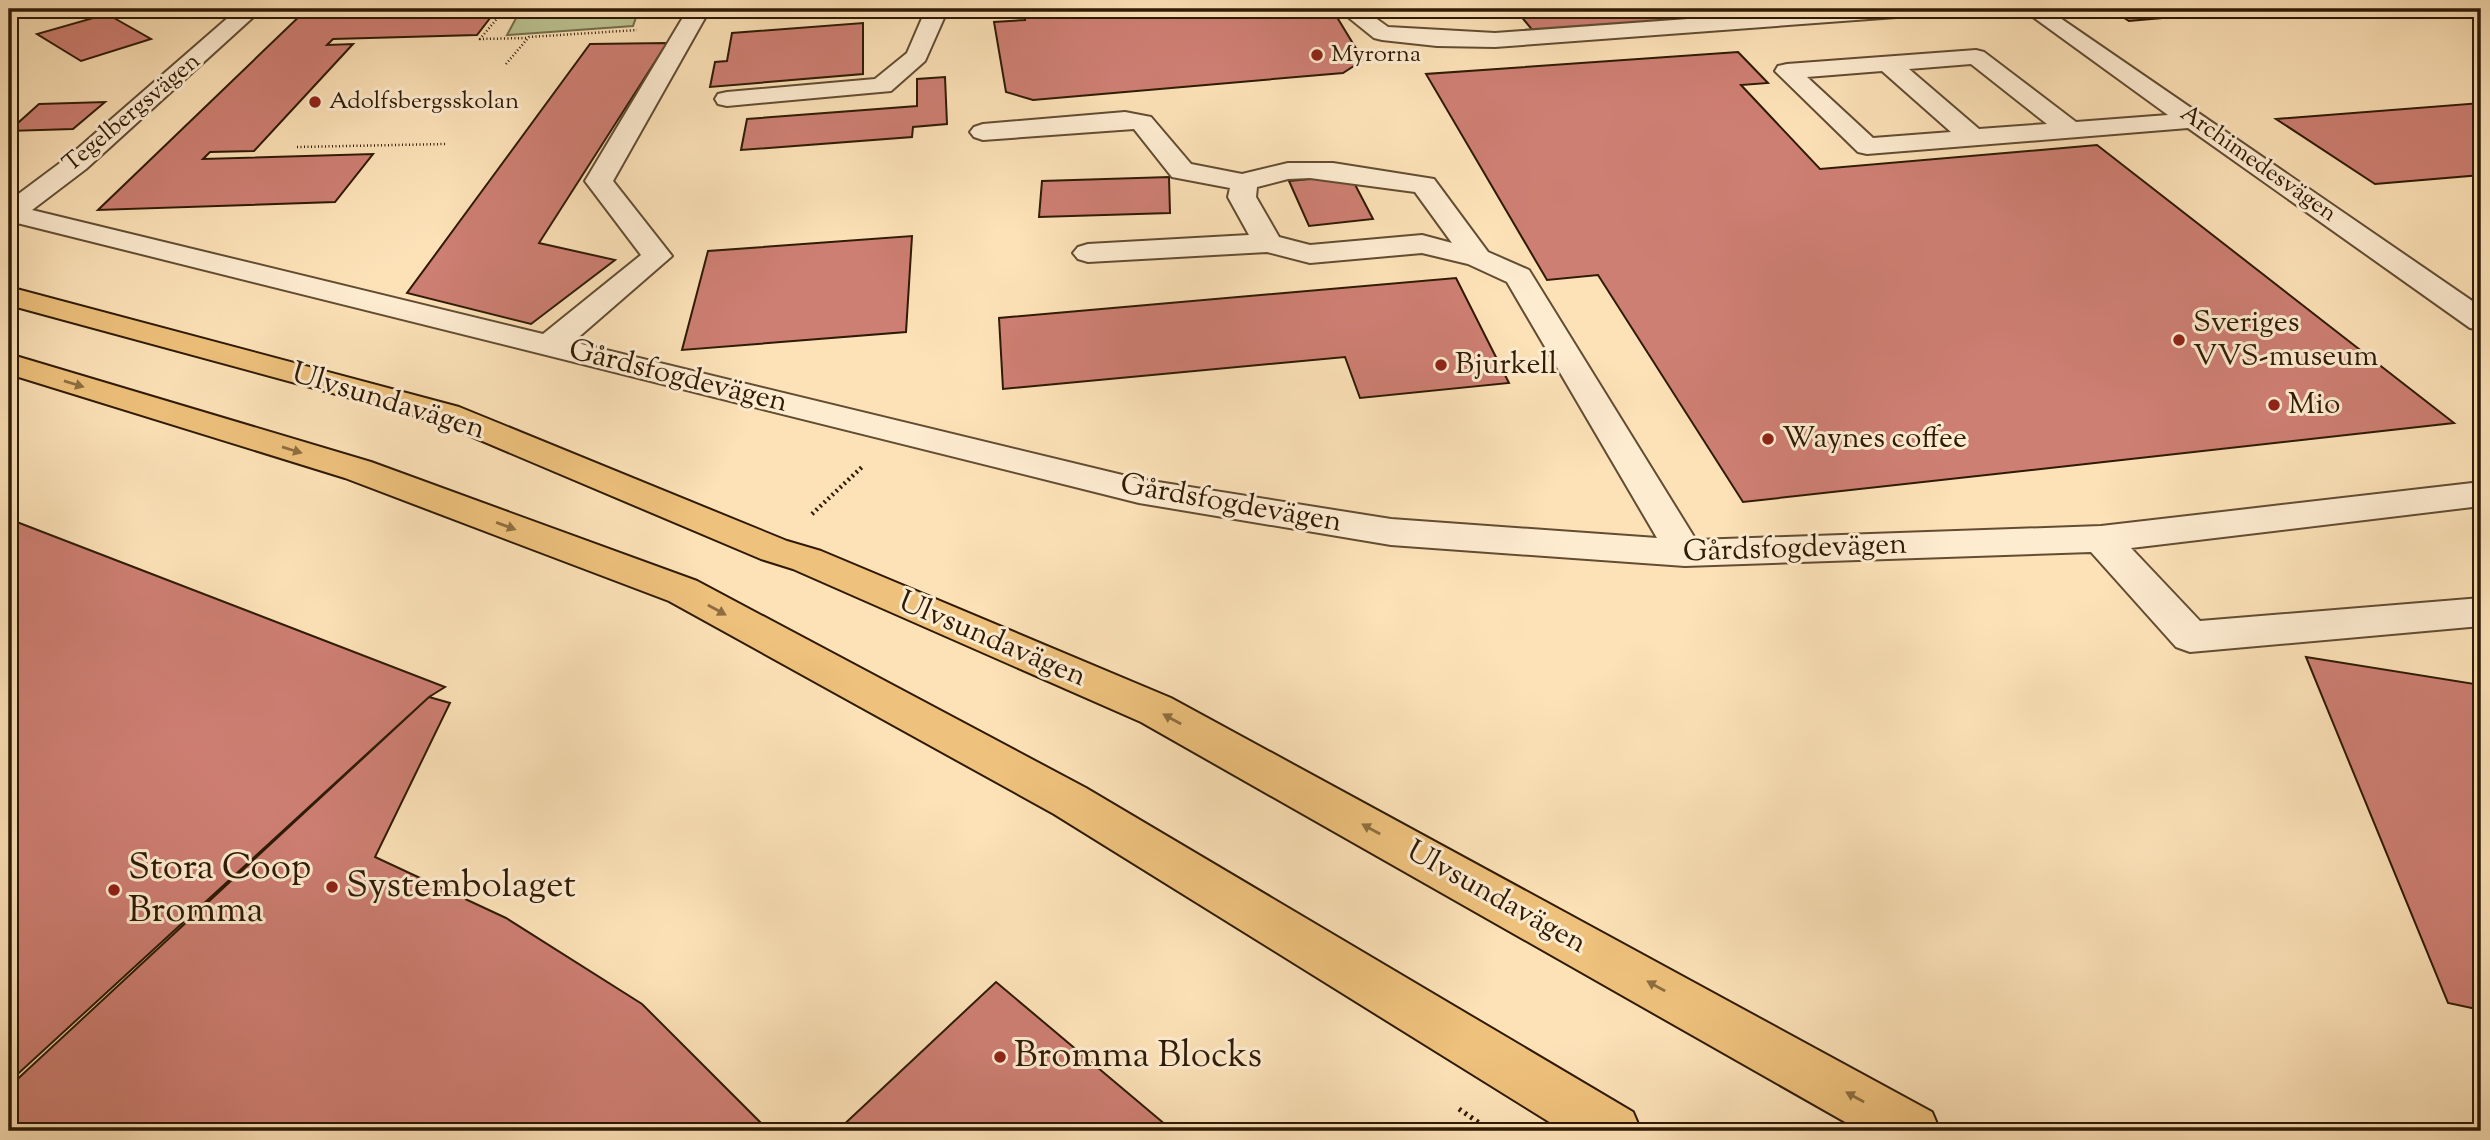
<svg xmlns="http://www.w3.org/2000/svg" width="2490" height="1140" font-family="'Sorts Mill Goudy',serif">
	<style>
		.green { fill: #bcc492; stroke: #756f4c; stroke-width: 2 }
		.building { fill: #ce7f73; stroke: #2e1a05; stroke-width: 2 }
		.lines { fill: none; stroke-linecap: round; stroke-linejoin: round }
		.minor-casing { stroke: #624c32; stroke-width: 4 }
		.major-casing { stroke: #2e1a05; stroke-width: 4 }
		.path-far2 { stroke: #2e1a05; stroke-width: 2.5; stroke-dasharray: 1 2.5; stroke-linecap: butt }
		.path-far1 { stroke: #2e1a05; stroke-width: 4.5; stroke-dasharray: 2 3.5; stroke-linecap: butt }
		.path { stroke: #2e1a05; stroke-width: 5; stroke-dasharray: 2.5 4.5; stroke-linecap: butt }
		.minor { fill: #feecd1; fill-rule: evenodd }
		.major { fill: #eec17c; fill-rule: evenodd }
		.oneway { fill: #8e6e40 }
		.poi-dot { fill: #8f2418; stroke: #feecd1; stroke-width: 2.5 }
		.labels { text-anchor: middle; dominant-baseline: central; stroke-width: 6; stroke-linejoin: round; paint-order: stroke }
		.far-poi-label { font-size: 24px; fill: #2e1a05; stroke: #feecd1; text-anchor: start }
		.far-street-label { font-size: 24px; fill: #2e1a05; stroke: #feecd1 }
		.poi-label { font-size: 30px; fill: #2e1a05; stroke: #feecd1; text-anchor: start }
		.street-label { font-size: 30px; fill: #2e1a05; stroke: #feecd1 }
		.near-poi-label { font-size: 37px; fill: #2e1a05; stroke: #feecd1; text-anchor: start }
	</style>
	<rect width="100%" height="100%" fill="#fde2b8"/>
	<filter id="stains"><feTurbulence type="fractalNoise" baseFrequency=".00286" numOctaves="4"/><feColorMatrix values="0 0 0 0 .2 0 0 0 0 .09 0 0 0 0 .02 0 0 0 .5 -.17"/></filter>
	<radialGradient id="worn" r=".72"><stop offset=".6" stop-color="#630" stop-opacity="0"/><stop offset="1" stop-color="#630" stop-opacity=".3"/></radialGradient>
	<path class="green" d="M 521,9 L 639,9 L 633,26 L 507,35 Z"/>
	<path class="building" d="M 307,9 L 497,9 L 477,35 L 333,39 L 327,45 L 353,44 L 254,151 L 210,152 L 203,159 L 373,154 L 335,202 L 98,210 Z
		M 1075,9 L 1332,9 L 1363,60 L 1343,73 L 1033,100 L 1006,92 L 994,22 L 1025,20 L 1024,13 Z
		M 1515,9 L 1806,9 L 1534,32 Z
		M 2110,9 L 2265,9 L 2129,21 Z
		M 107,14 L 151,39 L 81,61 L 37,34 Z
		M 863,23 L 863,74 L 710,87 L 715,62 L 727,61 L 732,33 Z
		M 667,43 L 539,243 L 615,260 L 531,324 L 407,293 L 590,44 Z
		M 1738,52 L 1768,83 L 1741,85 L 1820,169 L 2097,145 L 2454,423 L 1743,502 L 1598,275 L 1547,280 L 1426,74 Z
		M 945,77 L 947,124 L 913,127 L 912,137 L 741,150 L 747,119 L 917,106 L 917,79 Z
		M 105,102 L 73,129 L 9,131 L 39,104 Z
		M 2481,103 L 2481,175 L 2375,184 L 2276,119 Z
		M 1350,175 L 1373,219 L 1309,226 L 1289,181 Z
		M 1169,177 L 1170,213 L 1039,217 L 1042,181 Z
		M 912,236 L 906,332 L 682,350 L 708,251 Z
		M 1456,278 L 1509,383 L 1360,398 L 1345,357 L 1003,389 L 999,318 Z
		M 9,519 L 445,687 L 429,697 L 9,1082 Z
		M 2306,657 L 2481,685 L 2481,1010 L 2448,1003 Z
		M 429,697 L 450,703 L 375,857 L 506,918 L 642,1004 L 769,1131 L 9,1131 L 9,1087 Z
		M 996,982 L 1173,1131 L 837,1131 Z"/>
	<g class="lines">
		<g class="minor-casing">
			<path id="minor" d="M 238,9 L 262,9 L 86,169 L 32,210 L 543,334 L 641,255 L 585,181 L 688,9 L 710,9 L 613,181 L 672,256 L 573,342 L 1139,479 L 1391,519 L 1657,538 L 1507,282 L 1468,264 L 1422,253 L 1310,263 L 1267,252 L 1088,262 L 1078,259 L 1073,253 L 1078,247 L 1088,244 L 1249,235 L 1228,197 L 1230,188 L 1172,177 L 1134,129 L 983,140 L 974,137 L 970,132 L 974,127 L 983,124 L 1125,112 L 1151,117 L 1191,164 L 1242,174 L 1288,163 L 1333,163 L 1434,179 L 1488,252 L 1529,270 L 1696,540 L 2101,526 L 2481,482 L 2481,506 L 2131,548 L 2200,621 L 2481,598 L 2481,626 L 2190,652 L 2176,647 L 2091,552 L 1685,566 L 1391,545 L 1139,503 L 9,221 L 9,201 L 68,157 ZM 1310,178 L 1415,192 L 1452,243 L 1422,235 L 1310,245 L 1279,237 L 1256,197 L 1257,187 L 1288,179 Z
				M 926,9 L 948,9 L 925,61 L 891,91 L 727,106 L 718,104 L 715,99 L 718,94 L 727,92 L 875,79 L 907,53 Z
				M 1338,9 L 1363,9 L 1388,27 L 1495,33 L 1823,9 L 1921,9 L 1910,16 L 1495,47 L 1437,46 L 1382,40 L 1374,38 Z
				M 2022,9 L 2047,9 L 2481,307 L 2481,330 L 2470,328 L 2188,128 L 1867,154 L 1858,152 L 1775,71 L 1778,66 L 1787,64 L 1976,50 L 1984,52 L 2076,122 L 2168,115 ZM 1971,64 L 2047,124 L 1979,129 L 1909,69 ZM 1882,71 L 1951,132 L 1873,138 L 1807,77 Z"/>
		</g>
		<g class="major-casing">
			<path id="major" d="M 9,287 L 459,407 L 787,541 L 821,551 L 1171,698 L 1932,1112 L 1940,1131 L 1861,1131 L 1141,722 L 793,569 L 761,559 L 435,421 L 9,305 Z
				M 9,354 L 371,462 L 697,581 L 1086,788 L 1633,1112 L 1641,1131 L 1564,1131 L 1054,814 L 669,601 L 345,478 L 9,374 Z"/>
		</g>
		<path class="path-far2" d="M 505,9 L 480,39 L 528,38
			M 740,17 L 801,9
			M 506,64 L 529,37 L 637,30
			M 297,147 L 445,144"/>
		<path class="path-far1" d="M 812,514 L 862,467"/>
		<path class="path" d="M 1459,1109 L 1491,1131"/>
		<use href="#minor" class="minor"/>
		<use href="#major" class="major"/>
	</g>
	<defs><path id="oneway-solid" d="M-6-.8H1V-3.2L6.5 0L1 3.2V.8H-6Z" transform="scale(1.75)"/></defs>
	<g class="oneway">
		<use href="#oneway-solid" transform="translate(74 384) rotate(17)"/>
		<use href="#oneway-solid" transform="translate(292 450) rotate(17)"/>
		<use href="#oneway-solid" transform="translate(506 526) rotate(20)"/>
		<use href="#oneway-solid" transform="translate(717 610) rotate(29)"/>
		<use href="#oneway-solid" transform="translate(1172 719) rotate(-151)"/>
		<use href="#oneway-solid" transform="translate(1371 829) rotate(-151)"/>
		<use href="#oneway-solid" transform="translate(1656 986) rotate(-151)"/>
		<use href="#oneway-solid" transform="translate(1855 1097) rotate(-151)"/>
	</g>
	<g class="poi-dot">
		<circle cx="1317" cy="55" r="7"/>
		<circle cx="315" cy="102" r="7"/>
		<circle cx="2179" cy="340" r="7"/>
		<circle cx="1441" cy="365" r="7"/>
		<circle cx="2274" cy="405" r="7"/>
		<circle cx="1768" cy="439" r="7"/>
		<circle cx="332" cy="887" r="7"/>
		<circle cx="114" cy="890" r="7"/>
		<circle cx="1000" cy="1057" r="7"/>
	</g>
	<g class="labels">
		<g class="far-poi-label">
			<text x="1331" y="55">Myrorna</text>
			<text x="329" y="102">Adolfsbergsskolan</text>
		</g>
		<g class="far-street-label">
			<text transform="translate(132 113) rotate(-40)">Tegelbergsvägen</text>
			<text transform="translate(2258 164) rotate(35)">Archimedesvägen</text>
		</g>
		<g class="poi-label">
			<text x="2193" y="323">Sveriges<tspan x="2193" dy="34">VVS-museum</tspan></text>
			<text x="1455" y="365">Bjurkell</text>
			<text x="2288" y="405">Mio</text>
			<text x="1782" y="439">Waynes coffee</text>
		</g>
		<g class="street-label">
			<text transform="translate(678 377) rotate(14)">Gårdsfogdevägen</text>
			<text transform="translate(388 402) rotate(17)">Ulvsundavägen</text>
			<text transform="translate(1231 504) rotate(10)">Gårdsfogdevägen</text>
			<text transform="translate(1795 549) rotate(-2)">Gårdsfogdevägen</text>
			<text transform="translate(992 640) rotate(23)">Ulvsundavägen</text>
			<text transform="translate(1496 898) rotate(29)">Ulvsundavägen</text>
		</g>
		<g class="near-poi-label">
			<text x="128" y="869">Stora Coop<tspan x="128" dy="43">Bromma</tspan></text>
			<text x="346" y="887">Systembolaget</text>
			<text x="1014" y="1057">Bromma Blocks</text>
		</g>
	</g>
	<rect width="2490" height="1140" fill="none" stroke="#fde2b8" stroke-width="35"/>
	<rect x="10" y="10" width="2469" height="1119" fill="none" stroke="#2e1a05" stroke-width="3.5"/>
	<rect x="18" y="18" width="2455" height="1105" fill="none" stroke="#2e1a05" stroke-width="2"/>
	<rect width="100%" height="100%" filter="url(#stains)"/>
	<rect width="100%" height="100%" fill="url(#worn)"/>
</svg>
